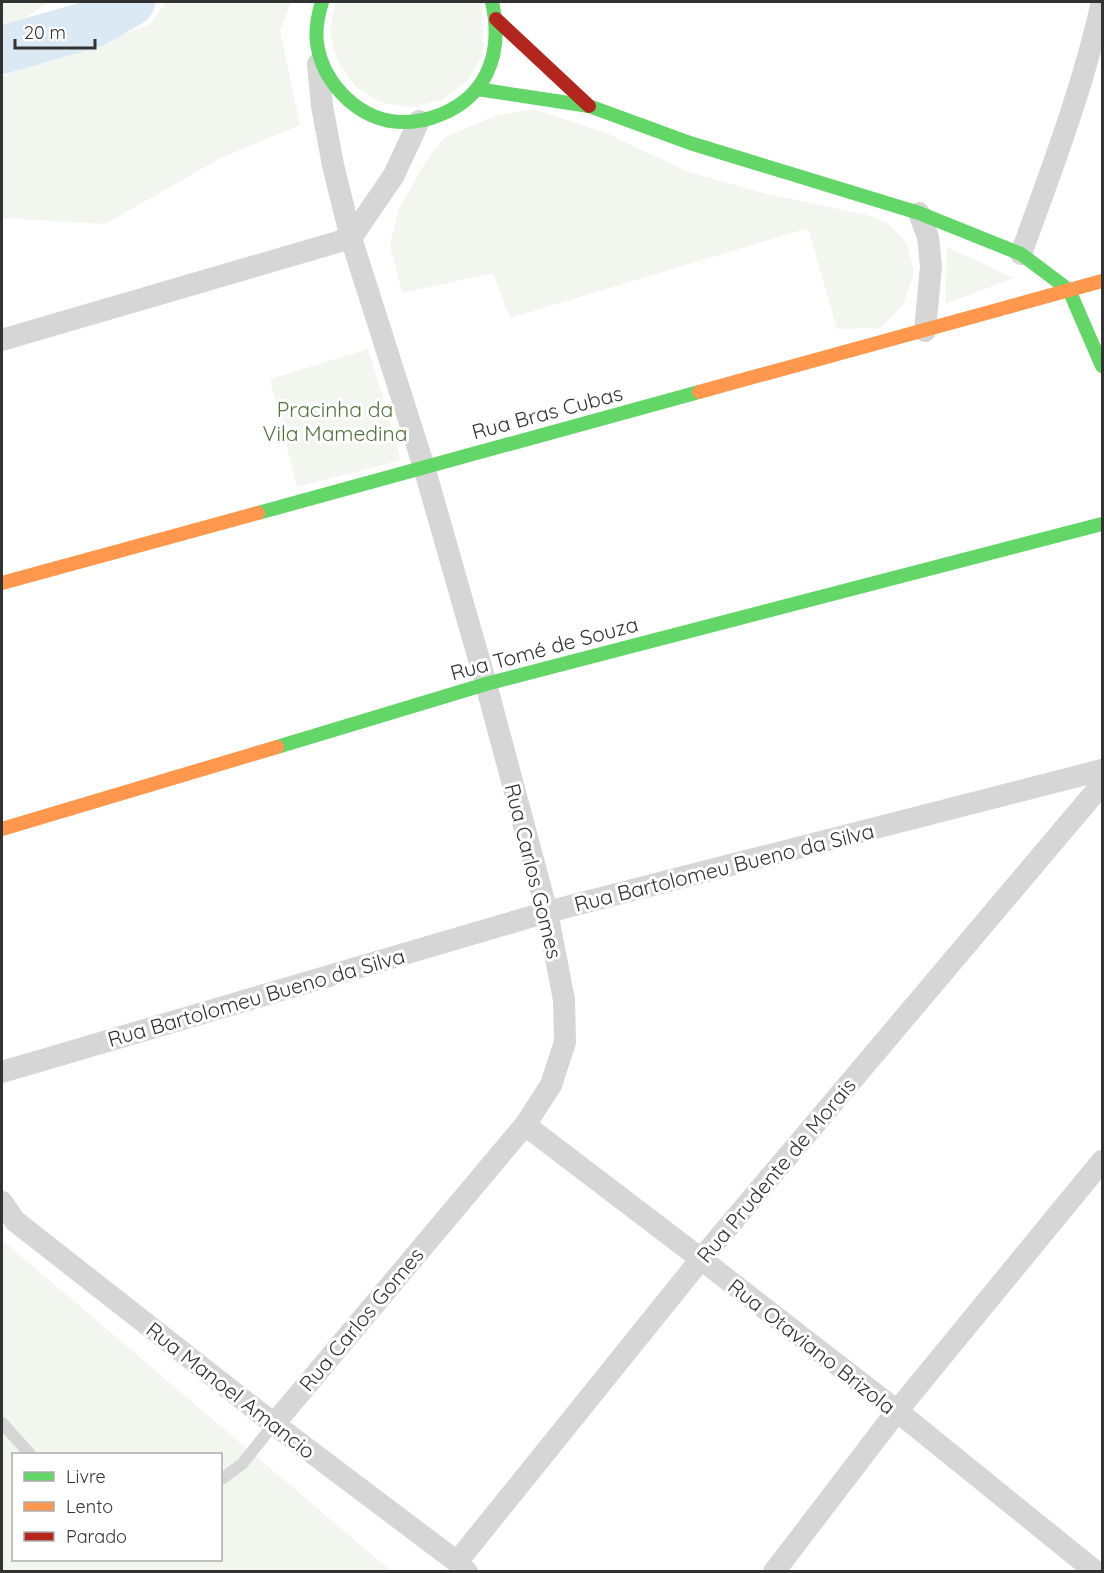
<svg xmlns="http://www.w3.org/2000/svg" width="1104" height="1573" font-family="Quicksand,sans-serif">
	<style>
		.green { fill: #f2f6ee; fill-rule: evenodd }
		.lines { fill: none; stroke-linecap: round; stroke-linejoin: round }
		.river { stroke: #dbe9f4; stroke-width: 48 }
		.lane { stroke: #d6d6d6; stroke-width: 12 }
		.street { stroke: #d6d6d6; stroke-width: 22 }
		.fast { stroke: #63d668; stroke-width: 14 }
		.slow { stroke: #ff974d; stroke-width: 14 }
		.jam { stroke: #b3261e; stroke-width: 14 }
		.labels { text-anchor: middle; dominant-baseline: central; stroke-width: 6; stroke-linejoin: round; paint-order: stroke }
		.park-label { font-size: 21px; fill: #51733b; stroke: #fff }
		.street-label { font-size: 21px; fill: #323232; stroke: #fff }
	</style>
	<rect width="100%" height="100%" fill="#fff"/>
	<path class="green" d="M 2,2 L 49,2 L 2,33 Z
		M 166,2 L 291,2 L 280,31 L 300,125 L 221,158 L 105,224 L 2,218 L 2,76 L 149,25 Z
		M 335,2 L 482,2 L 483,55 L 467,81 L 442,100 L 412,107 L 382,103 L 356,87 L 338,62 L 330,32 Z
		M 537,110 L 608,134 L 688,172 L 767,194 L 867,215 L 888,223 L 906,242 L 914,271 L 904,303 L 881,328 L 837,329 L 808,228 L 510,318 L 493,273 L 402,293 L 390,245 L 399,209 L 425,163 L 445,137 L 495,116 L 519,111 Z
		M 947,247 L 1014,278 L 945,304 Z
		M 368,349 L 401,460 L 297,487 L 270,379 Z
		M 2,1240 L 391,1571 L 2,1571 ZM 14,1454 L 220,1454 L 220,1560 L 14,1560 Z"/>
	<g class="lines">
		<path class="river" d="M 2,50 L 92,24 L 131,2"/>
		<path class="lane" d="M 2,1423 L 30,1454
			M 220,1480 L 242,1464 L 274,1424"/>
		<path class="street" d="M 919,213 L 928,237 L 931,266 L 925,331
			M 351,238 L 394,175 L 419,121
			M 1021,254 C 1051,171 1083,88 1102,2
			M 2,340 L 351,238
			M 2,1072 L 547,912 L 1102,770
			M 525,1125 L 701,1259 L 897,1411 L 1096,1572
			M 2,1202 L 15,1221 L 274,1424 L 457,1562 L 467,1572
			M 274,1424 L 525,1125 L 551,1085 L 565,1042 L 564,1000 L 547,912 L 486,684 L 424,467 L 351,238 L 333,165 L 322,106 L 318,64
			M 457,1562 L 701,1259 L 1102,784
			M 774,1572 L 897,1411 L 1102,1161"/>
		<path class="fast" d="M 322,2 C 318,15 315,29 317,43 C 322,80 353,114 390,121 C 404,123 418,122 431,118 C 486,101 504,55 492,2
			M 477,89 L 589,106 L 690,143 L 919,213 L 1021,254 L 1069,290 L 1102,366
			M 258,513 L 699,392
			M 277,747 L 486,684 L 1102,524"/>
		<path class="slow" d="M 699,392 L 1102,281
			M 2,583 L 258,513
			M 2,829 L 277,747"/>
		<path class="jam" d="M 496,19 L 589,106"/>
	</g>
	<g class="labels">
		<g class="park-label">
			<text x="335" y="409">Pracinha da<tspan x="335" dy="24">Vila Mamedina</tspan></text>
		</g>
		<g class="street-label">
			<text transform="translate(547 412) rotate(-15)">Rua Bras Cubas</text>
			<text transform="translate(544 648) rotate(-15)">Rua Tomé de Souza</text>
			<text transform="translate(724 867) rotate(-14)">Rua Bartolomeu Bueno da Silva</text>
			<text transform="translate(534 871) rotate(76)">Rua Carlos Gomes</text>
			<text transform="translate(256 997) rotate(-16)">Rua Bartolomeu Bueno da Silva</text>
			<text transform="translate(776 1170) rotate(-50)">Rua Prudente de Morais</text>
			<text transform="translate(361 1319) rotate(-50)">Rua Carlos Gomes</text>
			<text transform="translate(812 1346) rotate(38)">Rua Otaviano Brizola</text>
			<text transform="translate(231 1390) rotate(38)">Rua Manoel Amancio</text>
		</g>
	</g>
	<rect width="1104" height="1573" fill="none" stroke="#323232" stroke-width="6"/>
	<rect x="12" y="1453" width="210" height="108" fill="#ffffff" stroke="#adadad" stroke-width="1.5"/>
	<rect x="24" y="1472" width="30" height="9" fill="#63d668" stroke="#adadad" stroke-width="1.5"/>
	<text x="66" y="1483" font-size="18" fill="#323232">Livre</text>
	<rect x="24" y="1502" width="30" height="9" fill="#ff974d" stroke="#adadad" stroke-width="1.5"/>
	<text x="66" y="1513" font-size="18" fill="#323232">Lento</text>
	<rect x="24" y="1532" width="30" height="9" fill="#b3261e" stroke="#adadad" stroke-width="1.5"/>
	<text x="66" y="1543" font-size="18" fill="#323232">Parado</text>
	<path d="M15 39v9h80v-9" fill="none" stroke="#323232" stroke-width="3"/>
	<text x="24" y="39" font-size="18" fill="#323232" stroke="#ffffff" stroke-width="4.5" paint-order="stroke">20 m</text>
</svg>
